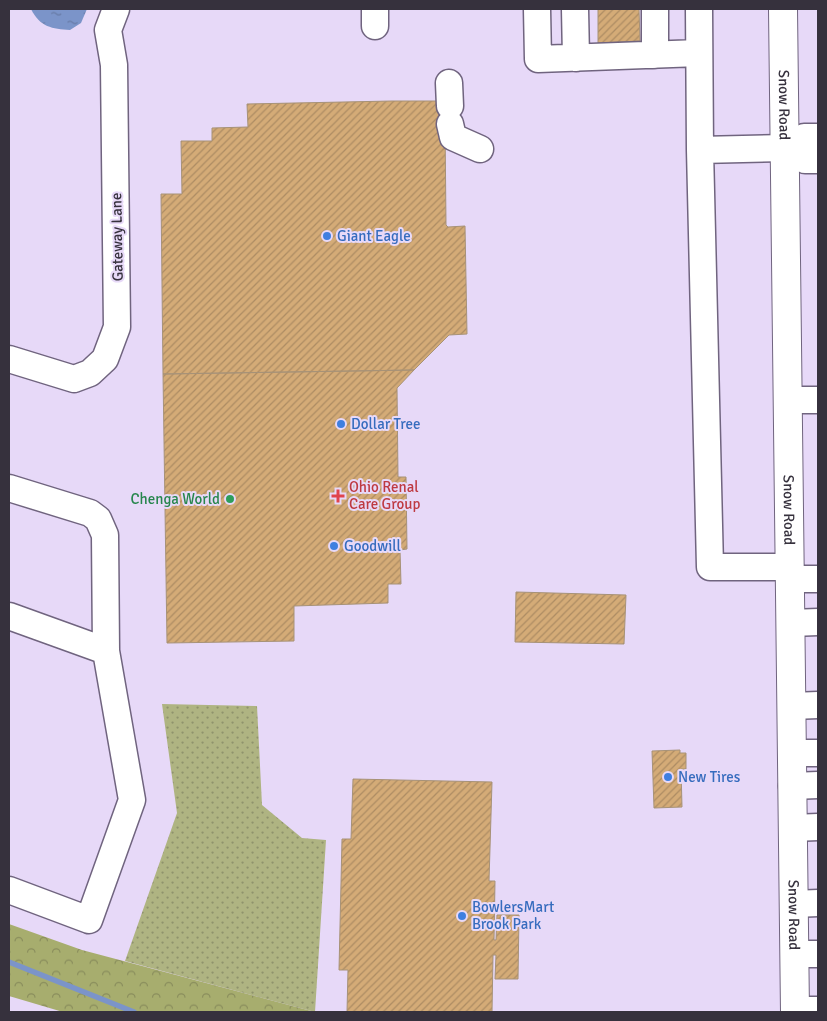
<svg xmlns="http://www.w3.org/2000/svg" width="827" height="1021" font-family="Signika,sans-serif">
	<style>
		.grass { fill: url(#grass-dots) }
		.forest { fill: url(#forest-crowns) }
		.water { fill: url(#water-ripples) }
		.lines { fill: none; stroke-linecap: round; stroke-linejoin: round }
		.stream { stroke: #7b94c9; stroke-width: 5.5 }
		.building { fill: url(#building-hatch); stroke: #a79277 }
		.minor-casing { stroke: #70647f; stroke-width: 29 }
		.major-casing { stroke: #70647f; stroke-width: 30 }
		.minor { stroke: #fff; stroke-width: 26 }
		.major { stroke: #fff; stroke-width: 28 }
		.shop-dot { fill: #3f7fe0; stroke: #e7d9f8; stroke-width: 2 }
		.health-dot { fill: #e0444e; stroke: #e7d9f8; stroke-width: 2 }
		.leisure-dot { fill: #2e9e5b; stroke: #e7d9f8; stroke-width: 2 }
		.labels { text-anchor: middle; dominant-baseline: central; stroke-width: 4; stroke-linejoin: round; paint-order: stroke }
		.street-label { font-size: 15px; fill: #36313d; stroke: #e7d9f8 }
		.shop-label { font-size: 15px; fill: #366cbe; stroke: #e7d9f8; text-anchor: start }
		.health-label { font-size: 15px; fill: #be3a42; stroke: #e7d9f8; text-anchor: start }
		.leisure-label { font-size: 15px; fill: #27864d; stroke: #e7d9f8; text-anchor: end }
	</style>
	<defs>
		<pattern id="grass-dots" width="8" height="8" patternUnits="userSpaceOnUse" patternTransform="scale(1.25)"><rect width="8" height="8" fill="#afb482"/><path d="M2 2h.1M6 6h.1" fill="none" stroke="#8f936c" stroke-width="1.8" stroke-linecap="round"/></pattern>
		<pattern id="forest-crowns" width="20" height="18" patternUnits="userSpaceOnUse" patternTransform="scale(1.25)"><rect width="20" height="18" fill="#a7ad6e"/><path d="M2 6a3 3 0 1 1 6 0M12 15a3 3 0 1 1 6 0" fill="none" stroke="#898d5c"/></pattern>
		<pattern id="water-ripples" width="26" height="14" patternUnits="userSpaceOnUse" patternTransform="scale(1.25)"><rect width="26" height="14" fill="#7b94c9"/><path d="M2 4q2-2 4 0t4 0M15 11q2-2 4 0t4 0" fill="none" stroke="#6679a4"/></pattern>
		<pattern id="building-hatch" width="6" height="6" patternUnits="userSpaceOnUse" patternTransform="scale(1.25)"><rect width="6" height="6" fill="#d4ab77"/><path d="M-1 1l2-2M0 6l6-6M5 7l2-2" fill="none" stroke="#ad8c63"/></pattern>
	</defs>
	<rect width="100%" height="100%" fill="#e7d9f8"/>
	<path class="grass" d="M 162,704 L 257,706 L 262,805 L 302,838 L 326,840 L 315,1012 L 125,961 L 177,813 Z"/>
	<path class="forest" d="M 9,924 L 82,950 L 315,1012 L 63,1012 L 9,996 Z"/>
	<path class="water" d="M 31,9 L 87,9 L 81,23 L 70,30 C 52,29 40,27 31,9 Z"/>
	<g class="lines">
		<path class="stream" d="M 9,962 L 134,1012"/>
	</g>
	<path class="building" d="M 588,9 L 639,9 L 640,41 L 598,43 L 598,9 Z
		M 392,101 L 445,101 L 460,106 L 460,123 L 445,124 L 446,225 L 448,227 L 465,226 L 467,334 L 449,335 L 414,370 L 163,374 L 161,194 L 182,194 L 181,141 L 212,141 L 212,128 L 248,127 L 247,104 Z
		M 414,370 L 397,388 L 398,477 L 406,477 L 407,549 L 400,550 L 401,584 L 388,584 L 388,603 L 294,606 L 294,641 L 167,643 L 163,374 Z
		M 516,592 L 626,595 L 624,644 L 515,642 Z
		M 680,750 L 680,753 L 686,753 L 686,769 L 681,769 L 682,807 L 654,808 L 652,751 Z
		M 353,779 L 492,782 L 489,881 L 495,881 L 494,940 L 496,940 L 497,915 L 519,915 L 518,979 L 495,979 L 496,955 L 493,955 L 492,1012 L 347,1012 L 348,970 L 339,970 L 342,839 L 351,839 Z"/>
	<g class="lines">
		<g class="minor-casing">
			<path id="minor" d="M 375,9 L 375,26
				M 537,9 L 538,59 L 699,53
				M 575,9 L 576,58
				M 655,9 L 655,55
				M 699,9 L 700,150
				M 449,83 L 450,106
				M 450,124 L 453,137 L 480,149
				M 785,148 L 805,160 L 818,160
				M 9,359 L 74,379 L 90,373 L 105,359 L 117,327 L 114,65 L 108,30 L 116,9
				M 788,400 L 818,400
				M 9,488 L 90,513 L 98,519 L 105,535 L 106,651 L 132,800 L 89,920 L 9,890
				M 790,567 L 710,567 L 700,150 L 785,148 L 804,137 L 818,137
				M 790,579 L 818,579
				M 9,616 L 106,651
				M 791,623 L 818,622
				M 792,706 L 818,705
				M 792,753 L 818,753
				M 792,786 L 818,785
				M 793,828 L 818,827
				M 794,904 L 818,903
				M 795,954 L 818,954
				M 795,1010 L 818,1010"/>
		</g>
		<g class="major-casing">
			<g id="major">
				<path id="s1" d="M 783,9 L 795,1012"/>
			</g>
		</g>
		<use href="#minor" class="minor"/>
		<use href="#major" class="major"/>
	</g>
	<g class="shop-dot">
		<circle cx="327" cy="236" r="5"/>
		<circle cx="341" cy="424" r="5"/>
		<circle cx="334" cy="546" r="5"/>
		<circle cx="668" cy="777" r="5"/>
		<circle cx="462" cy="916" r="5"/>
	</g>
	<path class="health-dot" d="M335.5 488.5h5v5h5v5h-5v5h-5v-5h-5v-5h5z"/>
	<circle class="leisure-dot" cx="230" cy="499" r="5"/>
	<g class="labels">
		<g class="street-label">
			<text stroke="none"><textPath href="#s1" startOffset="96">Snow Road</textPath></text>
			<text transform="translate(117 237) rotate(-91)">Gateway Lane</text>
			<text stroke="none"><textPath href="#s1" startOffset="501">Snow Road</textPath></text>
			<text stroke="none"><textPath href="#s1" startOffset="906">Snow Road</textPath></text>
		</g>
		<g class="shop-label">
			<text x="337" y="236">Giant Eagle</text>
			<text x="351" y="424">Dollar Tree</text>
			<text x="344" y="546">Goodwill</text>
			<text x="678" y="777">New Tires</text>
			<text x="472" y="907">BowlersMart<tspan x="472" dy="17">Brook Park</tspan></text>
		</g>
		<g class="health-label">
			<text x="349" y="487">Ohio Renal<tspan x="349" dy="17">Care Group</tspan></text>
		</g>
		<g class="leisure-label">
			<text x="220" y="499">Chenga World</text>
		</g>
	</g>
	<rect width="827" height="1021" fill="none" stroke="#36313d" stroke-width="20"/>
</svg>
